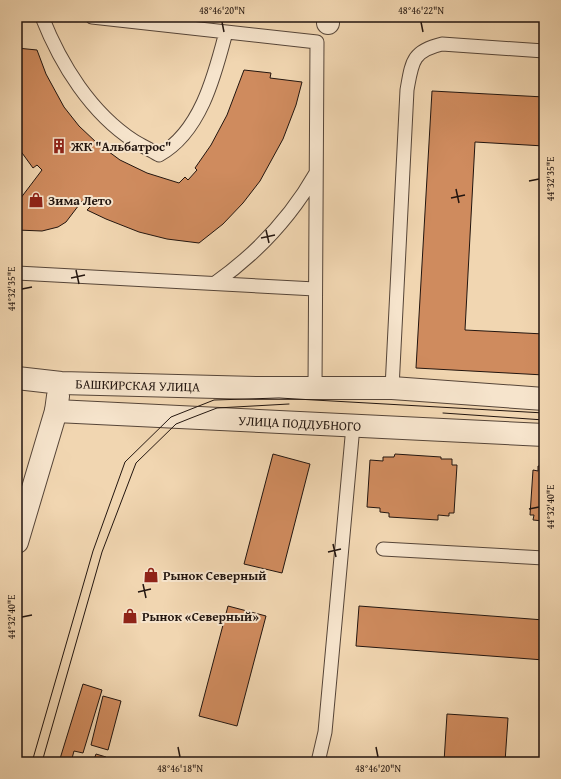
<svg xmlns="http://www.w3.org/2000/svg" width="561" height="779" font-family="'Gentium Book Plus',serif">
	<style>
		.building { fill: #cf8b5e; stroke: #22150f }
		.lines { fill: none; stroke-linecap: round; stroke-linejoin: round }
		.service-casing { stroke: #564538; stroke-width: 15 }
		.minor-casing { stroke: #564538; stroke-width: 24 }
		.service { stroke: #f6e4cc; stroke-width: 13 }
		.minor { stroke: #f6e4cc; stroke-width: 22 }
		.tram { stroke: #22150f; stroke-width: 1 }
		.ticks { fill: none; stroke: #22150f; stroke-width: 1.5 }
		.labels { text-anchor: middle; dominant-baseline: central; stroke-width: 4; stroke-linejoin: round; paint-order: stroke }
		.poi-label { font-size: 13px; font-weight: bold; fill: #22150f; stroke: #f6e4cc; text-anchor: start }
		.street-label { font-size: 13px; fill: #22150f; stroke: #f6e4cc }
		.neatline { fill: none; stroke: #22150f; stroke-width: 1.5 }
		.ticks-label { font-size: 10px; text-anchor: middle; fill: #22150f }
	</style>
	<rect width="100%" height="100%" fill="#f1d6b1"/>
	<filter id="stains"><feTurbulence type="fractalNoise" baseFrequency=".005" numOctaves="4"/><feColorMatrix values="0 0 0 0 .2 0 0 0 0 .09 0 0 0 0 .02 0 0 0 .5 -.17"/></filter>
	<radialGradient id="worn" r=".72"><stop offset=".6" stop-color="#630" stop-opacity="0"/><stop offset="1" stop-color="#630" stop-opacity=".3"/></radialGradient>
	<path class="building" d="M 17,48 L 37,50 L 46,74 L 64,107 L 79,126 L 97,143 L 120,160 L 147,173 L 179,183 L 185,177 L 188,180 L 197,170 L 195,168 L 211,145 L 227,115 L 244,70 L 271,73 L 270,78 L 302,82 L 296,105 L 283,139 L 260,181 L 243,203 L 223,224 L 199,243 L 167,239 L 139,232 L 106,219 L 87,210 L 90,207 L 82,201 L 66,222 L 58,227 L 42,231 L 17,230 L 17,203 L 42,170 L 37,165 L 33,168 L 17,146 Z
		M 432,91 L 544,97 L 544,146 L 475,142 L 465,330 L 544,334 L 544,375 L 416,368 Z
		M 273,454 L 310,464 L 282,573 L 244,564 Z
		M 395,454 L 441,457 L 441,459 L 452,459 L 452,465 L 457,465 L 454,513 L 449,513 L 449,516 L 438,515 L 438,520 L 389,517 L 389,513 L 380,512 L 380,508 L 367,507 L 370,460 L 383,461 L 383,457 L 394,457 Z
		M 538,466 L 544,466 L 544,521 L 533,520 L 534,515 L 530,515 L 533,470 L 538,471 Z
		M 228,606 L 266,616 L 237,726 L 199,716 Z
		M 359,606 L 544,620 L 544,660 L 356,646 Z
		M 83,684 L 102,690 L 83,753 L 74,751 L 71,762 L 59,762 Z
		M 103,696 L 121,701 L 108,750 L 91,745 Z
		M 447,714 L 508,718 L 505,762 L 444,762 Z
		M 96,754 L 106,757 L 104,762 L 93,762 Z
		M 353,759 L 388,762 L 353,762 Z"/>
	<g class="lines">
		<g class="service-casing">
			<path id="service" d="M 42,17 C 61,65 91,113 134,141 C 142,146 151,150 159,155 C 201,132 215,74 226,32
				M 92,17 L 317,42 L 315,388
				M 17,273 L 315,289
				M 215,283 C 256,254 291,217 316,173
				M 392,388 L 407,90 C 412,62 412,51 442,44 L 544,51
				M 383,549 L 544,558
				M 318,762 L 325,732 L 353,426"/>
		</g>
		<g class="minor-casing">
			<g id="minor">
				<path d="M 328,23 L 328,17"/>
				<path id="s1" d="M 17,378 L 61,383 L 258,388 L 392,388 L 544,399"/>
				<path id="s2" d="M 56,411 L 544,435"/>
				<path d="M 17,542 L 56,411 L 58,396"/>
			</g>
		</g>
		<use href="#service" class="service"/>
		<use href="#minor" class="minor"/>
		<path class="tram" d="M 443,413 L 544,420
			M 32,762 L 93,551 L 125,462 L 171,417 L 214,400 L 279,398 L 544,413
			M 42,762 L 102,552 L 136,463 L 176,424 L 191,418 L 217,408 L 289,404"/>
	</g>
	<path class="ticks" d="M 222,22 L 224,32M 421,22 L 423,32M 529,181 L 539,179M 456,189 L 459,203M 451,198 L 465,195M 266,230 L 269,243M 261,238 L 275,235M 76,270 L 79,284M 71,278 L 85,275M 22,289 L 32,287M 529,509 L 539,507M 333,544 L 336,557M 328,552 L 341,549M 143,584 L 146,598M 138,592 L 151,589M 22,617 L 32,615M 178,747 L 180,757M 376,747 L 378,757"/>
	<defs>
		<g id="building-bare" transform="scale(1.2)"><path d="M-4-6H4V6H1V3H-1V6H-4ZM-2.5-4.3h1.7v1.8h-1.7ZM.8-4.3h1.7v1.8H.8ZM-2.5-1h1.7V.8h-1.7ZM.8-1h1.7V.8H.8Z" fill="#8f2418" stroke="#f6e4cc" stroke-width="2.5" paint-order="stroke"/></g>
		<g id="shop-bare" transform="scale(1.2)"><path d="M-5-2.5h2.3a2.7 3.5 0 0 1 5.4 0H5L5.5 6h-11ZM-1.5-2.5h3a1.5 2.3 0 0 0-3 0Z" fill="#8f2418" stroke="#f6e4cc" stroke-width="2.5" paint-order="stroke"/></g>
	</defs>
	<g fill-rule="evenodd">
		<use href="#building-bare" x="59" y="146"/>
		<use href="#shop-bare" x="36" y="200"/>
		<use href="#shop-bare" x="151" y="575"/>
		<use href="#shop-bare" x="130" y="616"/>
	</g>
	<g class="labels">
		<g class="poi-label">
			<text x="71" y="146">ЖК "Альбатрос"</text>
			<text x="48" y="200">Зима Лето</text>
			<text x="163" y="575">Рынок Северный</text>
			<text x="142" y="616">Рынок «Северный»</text>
		</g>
		<g class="street-label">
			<text stroke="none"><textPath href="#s1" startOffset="121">БАШКИРСКАЯ УЛИЦА</textPath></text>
			<text stroke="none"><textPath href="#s2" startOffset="244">УЛИЦА ПОДДУБНОГО</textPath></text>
		</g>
	</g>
	<rect width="561" height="779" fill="none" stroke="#f1d6b1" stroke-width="44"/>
	<rect x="22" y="22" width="517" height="735" class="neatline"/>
	<g class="ticks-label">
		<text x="222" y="14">48°46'20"N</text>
		<text x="421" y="14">48°46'22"N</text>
		<text transform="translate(550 179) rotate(-90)" y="4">44°32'35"E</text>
		<text transform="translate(11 289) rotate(-90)" y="4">44°32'35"E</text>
		<text transform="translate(550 507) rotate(-90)" y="4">44°32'40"E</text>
		<text transform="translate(11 617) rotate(-90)" y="4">44°32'40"E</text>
		<text x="180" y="772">48°46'18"N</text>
		<text x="378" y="772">48°46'20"N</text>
	</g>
	<rect width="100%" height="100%" filter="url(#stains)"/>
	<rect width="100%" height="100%" fill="url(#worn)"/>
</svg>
